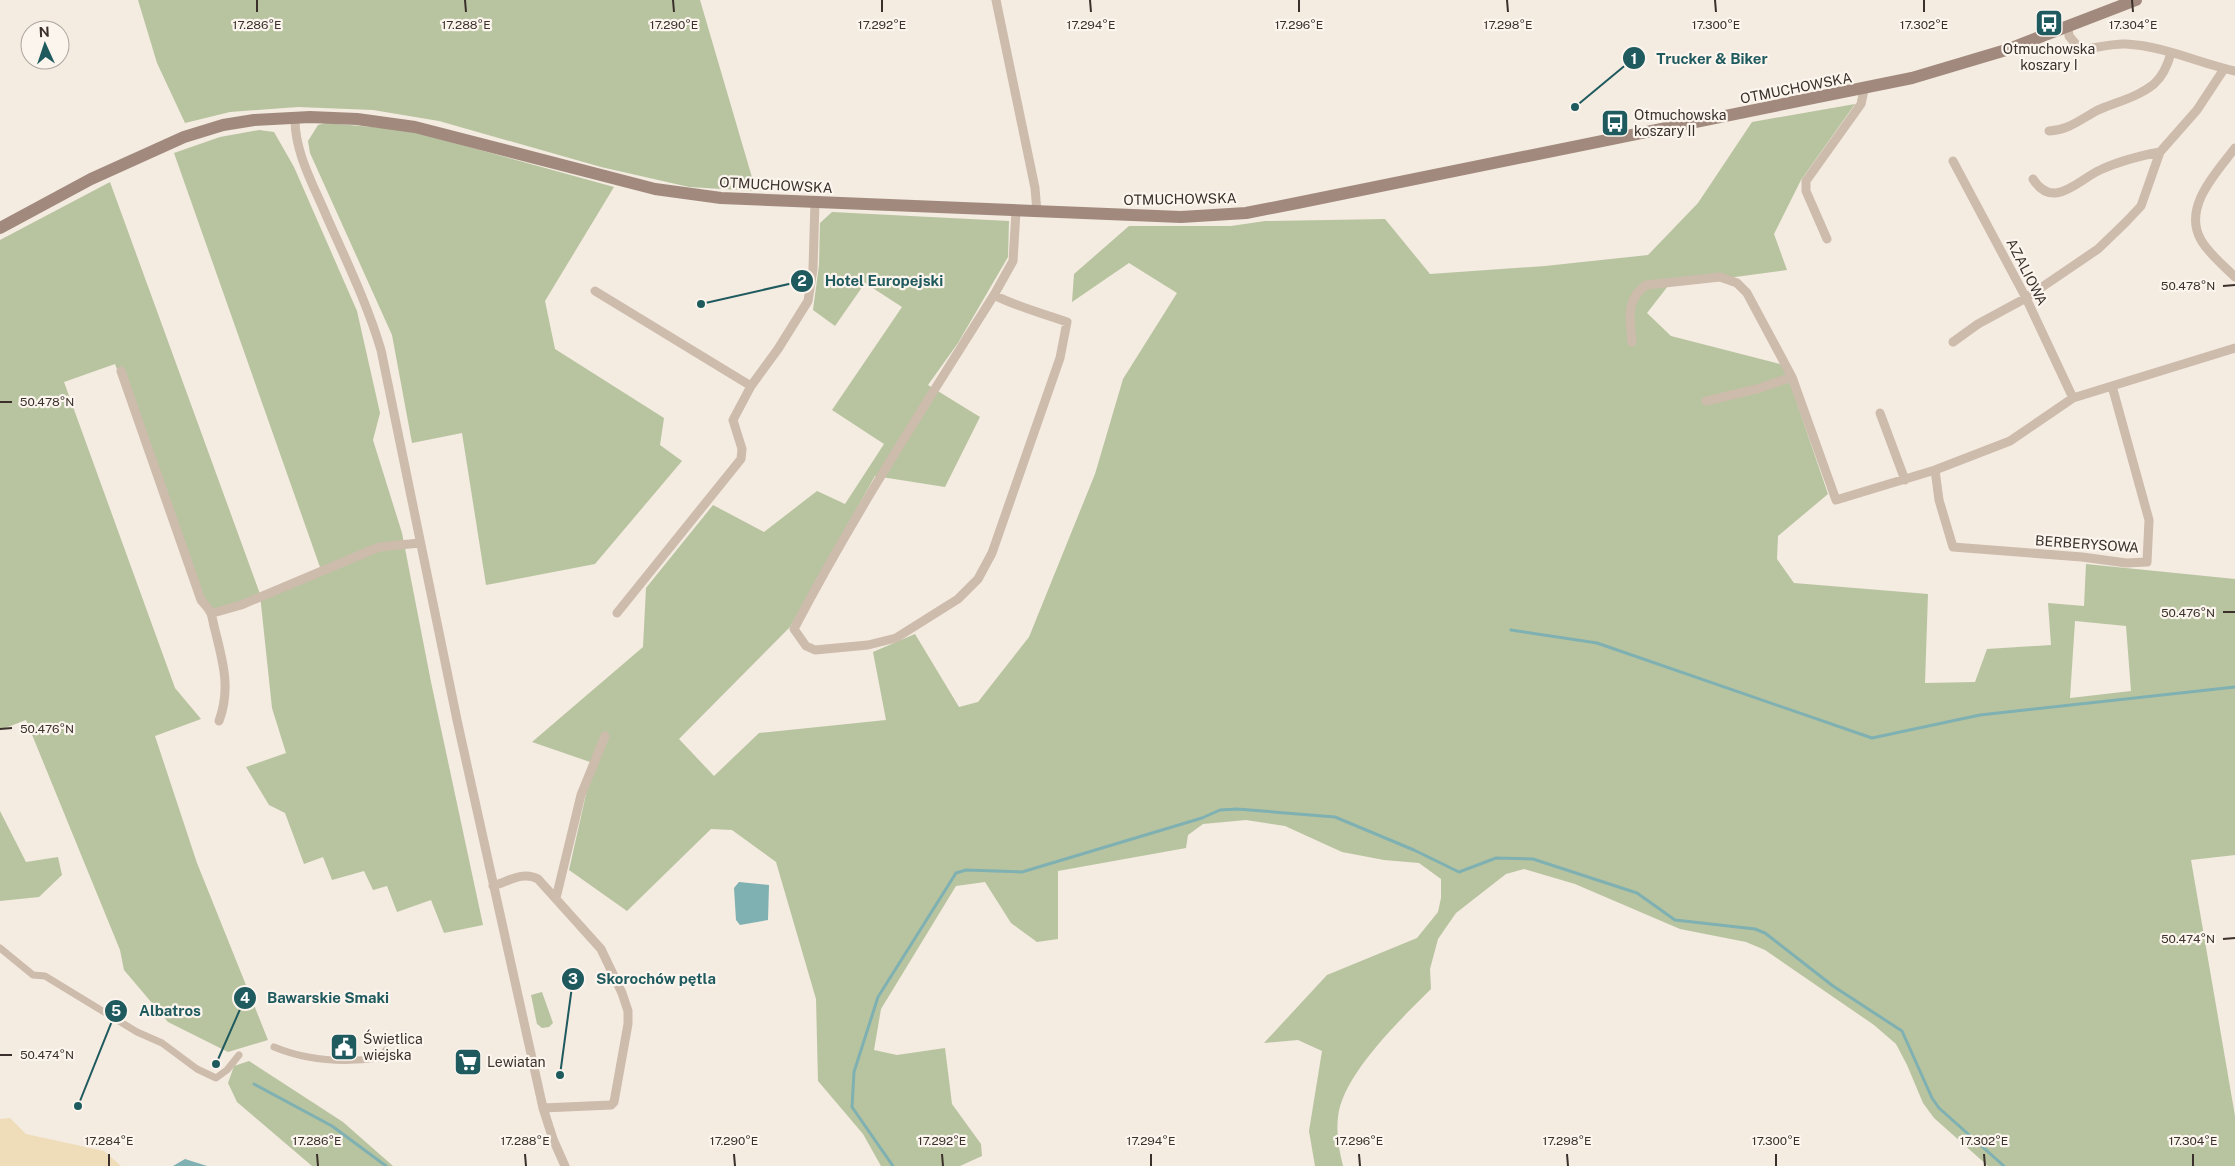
<svg xmlns="http://www.w3.org/2000/svg" width="2235" height="1166" font-family="'Public Sans',sans-serif">
	<style>
		.green { fill: #b8c4a0; fill-rule: evenodd }
		.sand { fill: #efdcb8 }
		.water { fill: #7fb0b2 }
		.lines { fill: none; stroke-linecap: round; stroke-linejoin: round }
		.stream { stroke: #7fb0b2; stroke-width: 3 }
		.pedestrian { stroke: #cdbbac; stroke-width: 7 }
		.minor { stroke: #cdbbac; stroke-width: 9 }
		.secondary { stroke: #a18a7d; stroke-width: 12 }
		.ticks { fill: none; stroke: #3b302b; stroke-width: 2 }
		.labels { text-anchor: middle; dominant-baseline: central; stroke-width: 4.5; stroke-linejoin: round; paint-order: stroke }
		.poi-label { font-size: 14px; fill: #3b302b; stroke: #fbf5ee; text-anchor: start }
		.street-label { font-size: 14px; fill: #3b302b; stroke: #fbf5ee }
		.ticks-label { font-size: 12px; text-anchor: middle; fill: #3b302b; stroke: #fbf5ee; stroke-width: 4.5; stroke-linejoin: round; paint-order: stroke }
		.leader { fill: none; stroke: #1f5a5e; stroke-width: 2 }
		.callout-dot { fill: #1f5a5e; stroke: #fbf5ee; stroke-width: 2 }
		.mark-label { font-size: 15px; text-anchor: middle; font-weight: bold; fill: #fff }
		.callout-label { font-size: 15px; text-anchor: middle; font-weight: bold; fill: #1f5a5e; stroke: #fbf5ee; stroke-width: 4.5; stroke-linejoin: round; paint-order: stroke }
	</style>
	<rect width="100%" height="100%" fill="#f4ebe1"/>
	<path class="green" d="M 138,0 L 700,0 L 756,191 L 689,187 L 601,167 L 439,121 L 373,110 L 298,107 L 230,112 L 185,123 L 157,63 Z
		M 1855,104 L 1801,180 L 1774,234 L 1787,270 L 1668,286 L 1647,313 L 1671,336 L 1784,365 L 1828,494 L 1778,536 L 1777,559 L 1794,583 L 1928,594 L 1925,683 L 1975,682 L 1987,649 L 2051,645 L 2048,603 L 2084,606 L 2086,564 L 2235,579 L 2235,855 L 2191,860 L 2235,1116 L 2235,1166 L 1988,1166 L 1934,1118 L 1923,1103 L 1907,1065 L 1896,1044 L 1874,1025 L 1765,950 L 1746,942 L 1680,929 L 1575,884 L 1524,869 L 1506,874 L 1456,913 L 1438,939 L 1430,969 L 1431,989 C 1402,1018 1342,1075 1338,1117 C 1336,1134 1339,1150 1343,1166 L 1315,1166 L 1309,1131 L 1322,1051 L 1298,1040 L 1264,1043 L 1327,975 L 1417,938 L 1438,912 L 1441,898 L 1441,879 L 1419,863 L 1384,860 L 1342,852 L 1285,826 L 1246,820 L 1203,824 L 1188,835 L 1186,848 L 1058,871 L 1058,939 L 1037,942 L 1011,923 L 985,882 L 956,886 L 881,1009 L 874,1050 L 897,1055 L 945,1048 L 952,1104 L 981,1144 L 982,1156 L 960,1166 L 881,1166 L 863,1134 L 818,1081 L 816,999 L 776,862 L 732,830 L 711,829 L 627,911 L 569,870 L 593,763 L 532,742 L 643,647 L 646,588 L 713,505 L 764,532 L 817,491 L 845,504 L 884,444 L 832,410 L 902,307 L 865,283 L 835,326 L 813,310 L 819,265 L 820,223 L 832,212 L 1009,221 L 1008,257 L 958,343 L 928,385 L 980,417 L 945,487 L 875,476 L 790,627 L 679,739 L 714,776 L 759,733 L 886,720 L 873,652 L 915,634 L 959,707 L 978,702 L 1029,637 L 1095,474 L 1123,379 L 1177,293 L 1129,263 L 1072,302 L 1074,274 L 1129,226 L 1231,226 L 1265,221 L 1385,219 L 1430,274 L 1545,266 L 1648,255 L 1698,203 L 1752,122 ZM 2075,621 L 2126,626 L 2131,691 L 2070,698 Z
		M 326,123 L 407,130 L 614,187 L 545,301 L 555,349 L 664,418 L 660,445 L 682,461 L 595,564 L 486,585 L 462,433 L 412,443 L 392,335 L 310,153 L 308,141 L 318,125 Z
		M 259,130 L 274,132 L 294,167 L 357,311 L 380,413 L 373,440 L 402,533 L 431,682 L 483,925 L 444,933 L 431,900 L 397,912 L 387,886 L 373,890 L 364,871 L 332,880 L 323,857 L 304,864 L 285,813 L 269,805 L 246,767 L 286,753 L 272,708 L 260,595 L 206,614 L 115,364 L 64,382 L 175,688 L 201,719 L 155,736 L 197,863 L 268,1040 L 228,1052 L 168,1022 L 124,970 L 120,950 L 26,720 L 0,730 L 0,240 L 110,182 L 260,594 L 321,570 L 174,153 L 220,137 Z
		M 0,811 L 26,862 L 58,857 L 62,875 L 39,897 L 0,901 Z
		M 542,992 L 553,1023 L 549,1027 L 542,1028 L 537,1024 L 531,995 Z
		M 249,1061 L 343,1122 L 393,1166 L 312,1166 L 237,1102 L 228,1083 L 234,1066 Z"/>
	<path class="sand" d="M 10,1118 L 26,1134 L 104,1151 L 121,1166 L 0,1166 L 0,1119 Z"/>
	<path class="water" d="M 739,882 L 769,885 L 768,920 L 740,925 L 736,920 L 734,888 Z
		M 185,1159 L 207,1166 L 173,1166 Z"/>
	<g class="lines">
		<path class="stream" d="M 1511,630 L 1597,643 L 1872,738 L 1980,715 L 2235,687
			M 254,1084 L 332,1126 L 386,1166
			M 893,1166 L 852,1107 L 854,1072 L 878,997 L 956,873 L 966,870 L 1022,872 L 1202,818 L 1220,810 L 1237,809 L 1335,817 L 1414,850 L 1459,872 L 1496,858 L 1533,859 L 1637,893 L 1675,920 L 1755,929 L 1765,933 L 1833,986 L 1902,1031 L 1932,1098 L 1939,1108 L 2004,1166"/>
		<path class="pedestrian" d="M 0,948 L 33,975 L 45,976 L 137,1032 L 162,1043 L 197,1069 L 216,1078 L 227,1070 L 239,1055
			M 274,1047 C 308,1061 343,1063 379,1058 L 386,1050"/>
		<path class="minor" d="M 996,0 L 1035,188 L 1037,212
			M 2068,28 L 2069,36 L 2080,49 C 2096,49 2111,43 2126,44 C 2164,46 2199,63 2235,71
			M 295,117 C 294,151 313,184 326,215 C 346,260 367,303 381,350 L 457,720 L 543,1108 L 553,1139 L 565,1166
			M 2049,131 C 2069,130 2081,119 2098,110 C 2117,102 2138,97 2154,84 C 2163,76 2168,64 2171,53
			M 2235,148 C 2217,172 2182,207 2201,240 C 2209,254 2223,265 2235,277
			M 1953,161 L 2026,298 L 2073,398
			M 2033,179 C 2053,211 2078,180 2100,170 C 2119,161 2139,156 2160,152
			M 1827,239 L 1806,191 L 1806,181 L 1861,104 L 1864,90
			M 595,291 L 751,386 L 733,420 L 742,449 L 741,459 L 617,613
			M 994,295 C 925,405 854,514 794,629 L 806,646 L 815,650 L 868,645 L 896,638 L 958,599 L 978,579 L 992,553 L 1060,358 L 1067,322 C 1042,313 1017,307 994,295 L 1013,261 L 1016,211
			M 1632,342 C 1630,319 1625,300 1646,285 L 1720,277 L 1737,283 L 1747,293 L 1792,377 L 1836,500 L 1935,470 L 2010,441 L 2073,398 L 2235,348
			M 1953,342 L 1978,324 L 2026,298 L 2098,249 L 2126,222 L 2141,206 L 2160,152 L 2197,110 L 2224,69
			M 121,371 L 201,600 C 215,616 210,612 215,630 C 223,662 231,689 219,721
			M 751,386 L 778,349 L 808,301 L 813,269 L 815,202
			M 1706,401 L 1760,388 L 1792,377
			M 1880,413 L 1905,480
			M 1935,470 L 1939,500 L 1953,547 L 2082,557 L 2126,563 L 2147,562 L 2149,520 L 2112,386
			M 213,613 L 241,605 L 379,547 L 420,543
			M 493,886 C 509,881 523,871 538,879 L 601,949 L 622,993 L 628,1011 L 628,1024 L 614,1102 L 611,1105 L 543,1108
			M 556,898 L 581,795 L 605,736"/>
		<path class="secondary" d="M 0,228 L 91,179 L 184,137 L 223,125 L 254,120 L 310,117 L 357,119 L 415,127 L 655,189 L 721,198 L 1181,217 L 1246,213 L 1297,203 L 1912,78 L 2006,50 L 2136,0"/>
	</g>
	<path class="ticks" d="M 257,0 L 257,12M 465,0 L 466,12M 673,0 L 674,12M 882,0 L 882,12M 1090,0 L 1091,12M 1299,0 L 1299,12M 1507,0 L 1508,12M 1715,0 L 1716,12M 1924,0 L 1924,12M 2132,0 L 2133,12M 2223,286 L 2235,285M 0,402 L 12,402M 2223,612 L 2235,612M 0,729 L 12,728M 2223,939 L 2235,938M 0,1055 L 12,1055M 109,1154 L 109,1166M 317,1154 L 318,1166M 525,1154 L 526,1166M 734,1154 L 735,1166M 942,1154 L 943,1166M 1151,1154 L 1151,1166M 1359,1154 L 1360,1166M 1567,1154 L 1568,1166M 1776,1154 L 1776,1166M 1984,1154 L 1985,1166M 2193,1154 L 2193,1166"/>
	<defs>
		<g id="bus-square" transform="scale(1.4375)"><rect x="-9" y="-9" width="18" height="18" rx="4" fill="#1f5a5e" stroke="#fbf5ee"/><path d="M-5-6H5V4H4V6H2V4H-2V6H-4V4H-5ZM-3.5-4V0h7V-4ZM-3.5 1.2v1.5H-2V1.2ZM2 1.2v1.5H3.5V1.2Z" fill="#fff"/></g>
		<g id="civic-square" transform="scale(1.4375)"><rect x="-9" y="-9" width="18" height="18" rx="4" fill="#1f5a5e" stroke="#fbf5ee"/><path d="M-.6-6.5H3V-4.5H.6V-3L4-1V1h2V6H-6V1h2V-1L-.6-3ZM-1.2 2.5V6h2.4V2.5Z" fill="#fff"/></g>
		<g id="supermarket-square" transform="scale(1.4375)"><rect x="-9" y="-9" width="18" height="18" rx="4" fill="#1f5a5e" stroke="#fbf5ee"/><path d="M-6-5.5h2.5l.6 2H6L4.5 2H-2.5L-4.4-4H-6ZM-1.5 3.2a1.3 1.3 0 1 0 .1 0ZM3 3.2a1.3 1.3 0 1 0 .1 0Z" fill="#fff"/></g>
	</defs>
	<g fill-rule="evenodd">
		<use href="#bus-square" x="2049" y="23"/>
		<use href="#bus-square" x="1615" y="123"/>
		<use href="#civic-square" x="344" y="1047"/>
		<use href="#supermarket-square" x="468" y="1062"/>
	</g>
	<g class="labels">
		<g class="poi-label">
			<text x="2049" y="49" text-anchor="middle">Otmuchowska<tspan x="2049" dy="16">koszary I</tspan></text>
			<text x="1634" y="115">Otmuchowska<tspan x="1634" dy="16">koszary II</tspan></text>
			<text x="363" y="1039">Świetlica<tspan x="363" dy="16">wiejska</tspan></text>
			<text x="487" y="1062">Lewiatan</text>
		</g>
		<g class="street-label">
			<text transform="translate(1796 88) rotate(-11)">OTMUCHOWSKA</text>
			<text transform="translate(776 185) rotate(3)">OTMUCHOWSKA</text>
			<text transform="translate(1180 199) rotate(-1)">OTMUCHOWSKA</text>
			<text transform="translate(2027 272) rotate(63)">AZALIOWA</text>
			<text transform="translate(2087 544) rotate(4)">BERBERYSOWA</text>
		</g>
	</g>
	<g class="ticks-label">
		<text x="257" y="29">17.286°E</text>
		<text x="466" y="29">17.288°E</text>
		<text x="674" y="29">17.290°E</text>
		<text x="882" y="29">17.292°E</text>
		<text x="1091" y="29">17.294°E</text>
		<text x="1299" y="29">17.296°E</text>
		<text x="1508" y="29">17.298°E</text>
		<text x="1716" y="29">17.300°E</text>
		<text x="1924" y="29">17.302°E</text>
		<text x="2133" y="29">17.304°E</text>
		<text x="2188" y="290">50.478°N</text>
		<text x="47" y="406">50.478°N</text>
		<text x="2188" y="617">50.476°N</text>
		<text x="47" y="733">50.476°N</text>
		<text x="2188" y="943">50.474°N</text>
		<text x="47" y="1059">50.474°N</text>
		<text x="109" y="1145">17.284°E</text>
		<text x="317" y="1145">17.286°E</text>
		<text x="525" y="1145">17.288°E</text>
		<text x="734" y="1145">17.290°E</text>
		<text x="942" y="1145">17.292°E</text>
		<text x="1151" y="1145">17.294°E</text>
		<text x="1359" y="1145">17.296°E</text>
		<text x="1567" y="1145">17.298°E</text>
		<text x="1776" y="1145">17.300°E</text>
		<text x="1984" y="1145">17.302°E</text>
		<text x="2193" y="1145">17.304°E</text>
	</g>
	<path class="leader" d="M1575 107L1634 58M701 304L802 281M560 1075L573 979M216 1064L245 998M78 1106L116 1011"/>
	<g class="callout-dot">
		<circle cx="1575" cy="107" r="5"/>
		<circle cx="701" cy="304" r="5"/>
		<circle cx="560" cy="1075" r="5"/>
		<circle cx="216" cy="1064" r="5"/>
		<circle cx="78" cy="1106" r="5"/>
		<circle cx="1634" cy="58" r="12"/>
		<circle cx="802" cy="281" r="12"/>
		<circle cx="573" cy="979" r="12"/>
		<circle cx="245" cy="998" r="12"/>
		<circle cx="116" cy="1011" r="12"/>
	</g>
	<g class="mark-label">
		<text x="1634" y="64">1</text>
		<text x="802" y="286">2</text>
		<text x="573" y="984">3</text>
		<text x="245" y="1003">4</text>
		<text x="116" y="1016">5</text>
	</g>
	<g class="callout-label">
		<text x="1712" y="64">Trucker &amp; Biker</text>
		<text x="884" y="286">Hotel Europejski</text>
		<text x="656" y="984">Skorochów pętla</text>
		<text x="328" y="1003">Bawarskie Smaki</text>
		<text x="170" y="1016">Albatros</text>
	</g>
	<g transform="translate(45 45) rotate(357)"><circle r="24" fill="#fbf5ee" stroke="#aea6a0"/>
	<path d="M0-4L9 19L0 12L-9 19Z" fill="#1f5a5e"/>
	<text y="-8" font-size="14" font-weight="bold" text-anchor="middle" fill="#3b302b">N</text>
	</g>
</svg>
